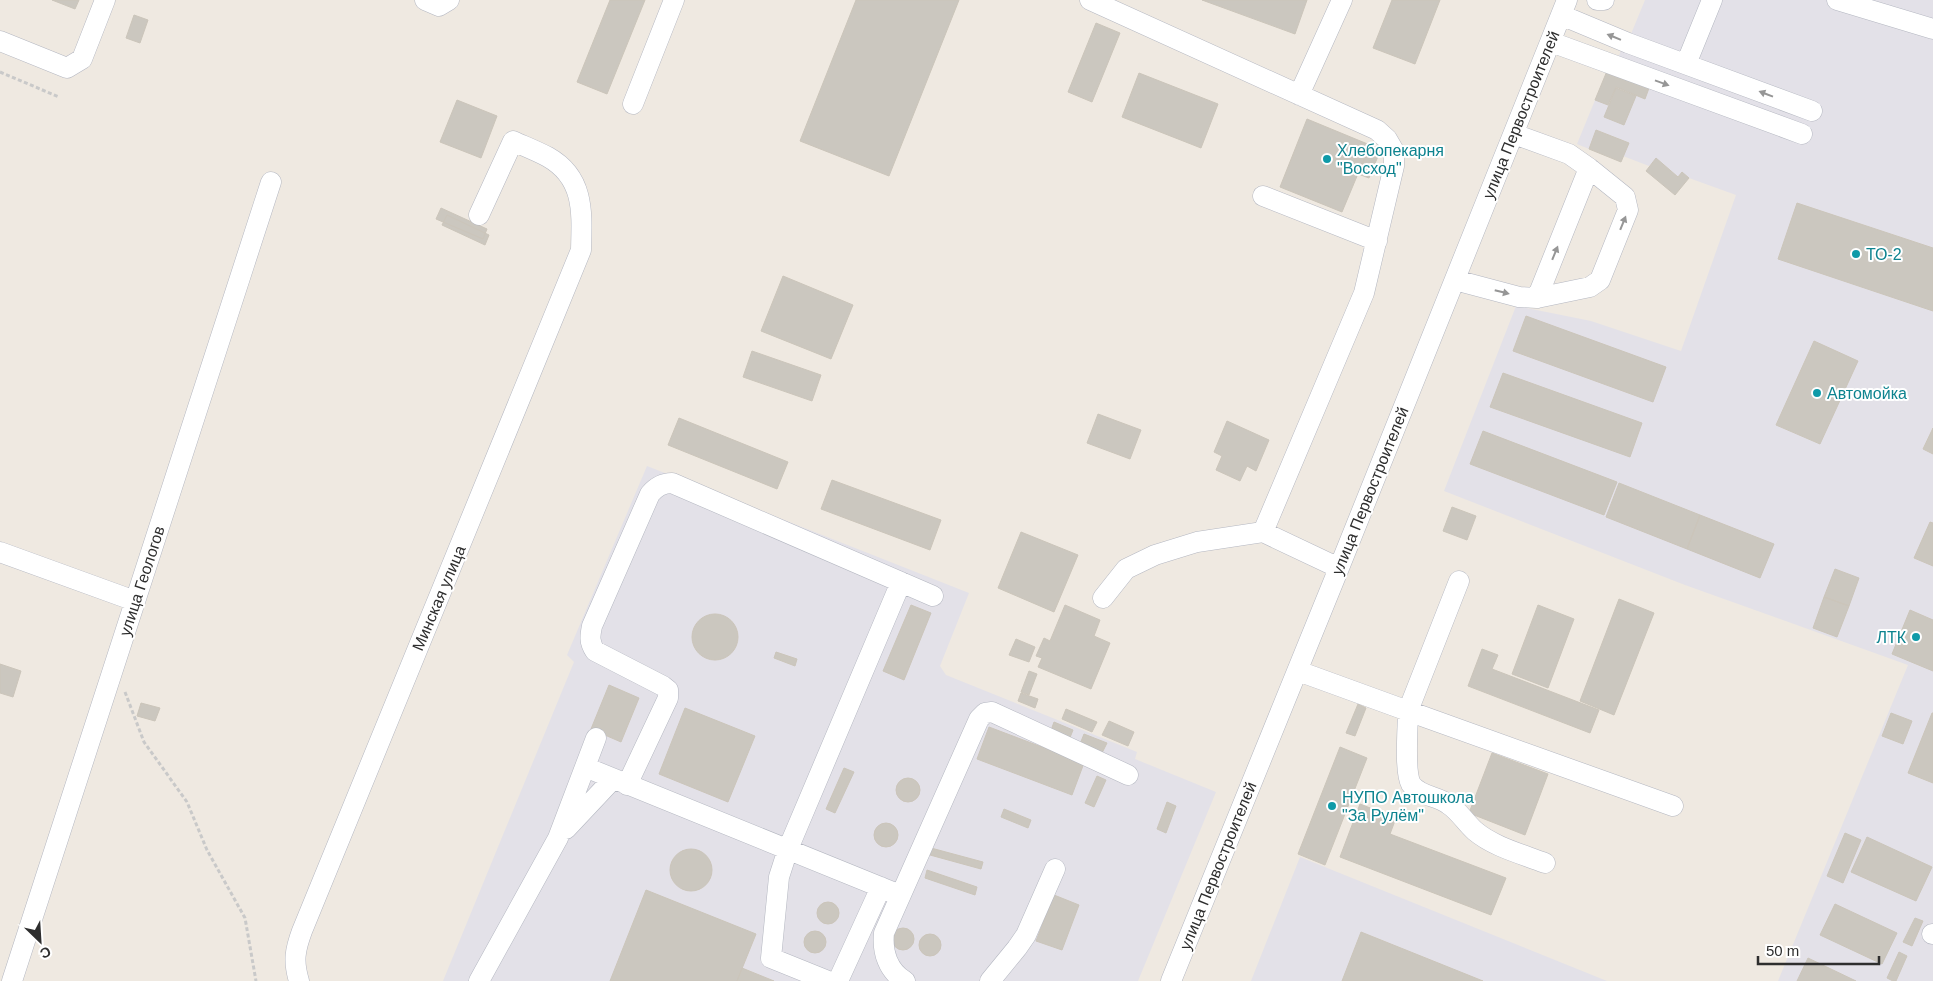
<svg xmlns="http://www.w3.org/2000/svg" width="1933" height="981" font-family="Arial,sans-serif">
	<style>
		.industrial { fill: #e3e1e8 }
		.building { fill: #cbc7bf; stroke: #cbc5ba }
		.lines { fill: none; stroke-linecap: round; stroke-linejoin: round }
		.minor-casing { stroke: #b4b7c1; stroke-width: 21 }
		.path { stroke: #c9c9c9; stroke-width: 3; stroke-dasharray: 4 2.5; stroke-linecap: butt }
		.minor { stroke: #fff; stroke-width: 20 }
		.oneway { fill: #969696 }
		.culture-dot { fill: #0f9aa8; stroke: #fff; stroke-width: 2 }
		.labels { text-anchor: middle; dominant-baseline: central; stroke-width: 4; stroke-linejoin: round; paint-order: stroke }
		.street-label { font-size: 16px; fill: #2e2e2e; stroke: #fff }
		.culture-label { font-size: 16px; fill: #0d838f; stroke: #fff; text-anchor: start }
	</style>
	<rect width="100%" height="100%" fill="#efe9e1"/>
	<path class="industrial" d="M 1645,0 L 1933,0 L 1933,981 L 1778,981 L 1908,665 L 1685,585 L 1444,491 L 1516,306 L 1591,321 L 1681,351 L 1736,195 L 1689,178 L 1682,173 L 1678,177 L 1656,159 L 1649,166 L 1623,156 L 1628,143 L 1597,130 L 1589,149 L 1577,144 L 1607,71 L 1612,73 L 1628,33 L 1631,34 Z
		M 647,466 L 969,593 L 940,666 L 946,675 L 1137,752 L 1135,759 L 1216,792 L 1138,981 L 443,981 L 574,662 L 567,655 Z
		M 1300,857 L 1607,981 L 1251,981 Z"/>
	<path class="building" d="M 52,0 L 79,0 L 75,9 Z
		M 610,0 L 645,0 L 607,94 L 577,82 Z
		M 856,0 L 959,0 L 889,176 L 800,141 Z
		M 1202,0 L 1307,0 L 1295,34 Z
		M 1392,0 L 1440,0 L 1415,64 L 1373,48 Z
		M 134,15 L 148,20 L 140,43 L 126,38 Z
		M 1096,23 L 1120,33 L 1092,102 L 1068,92 Z
		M 1607,71 L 1649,88 L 1645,99 L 1616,87 L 1608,105 L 1595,100 Z
		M 1139,73 L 1218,104 L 1201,148 L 1122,117 Z
		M 1616,88 L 1636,96 L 1624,125 L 1604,117 Z
		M 457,100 L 497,116 L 481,158 L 440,142 Z
		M 1307,119 L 1370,145 L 1342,212 L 1280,187 Z
		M 1596,130 L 1629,143 L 1621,162 L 1589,149 Z
		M 1370,145 L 1381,149 L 1369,178 L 1358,174 Z
		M 1656,158 L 1678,177 L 1682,172 L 1689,178 L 1675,195 L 1646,171 Z
		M 1797,203 L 1933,248 L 1933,311 L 1778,259 Z
		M 441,208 L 487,229 L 483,239 L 436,219 Z
		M 447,215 L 489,235 L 485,245 L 442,225 Z
		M 783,276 L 853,305 L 831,359 L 761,331 Z
		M 1526,316 L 1666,367 L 1653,402 L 1513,351 Z
		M 1814,341 L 1858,361 L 1820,444 L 1776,425 Z
		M 752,351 L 821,375 L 812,401 L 743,377 Z
		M 1503,373 L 1642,423 L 1630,457 L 1490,407 Z
		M 1098,414 L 1141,430 L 1130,459 L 1087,443 Z
		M 679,418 L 788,462 L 777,489 L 668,445 Z
		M 1227,421 L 1269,440 L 1256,471 L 1247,466 L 1240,481 L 1216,470 L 1222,456 L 1214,452 Z
		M 1933,428 L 1933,454 L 1923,449 Z
		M 1483,431 L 1617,482 L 1604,515 L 1470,464 Z
		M 832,480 L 941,520 L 930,550 L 821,509 Z
		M 1619,483 L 1700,515 L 1687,549 L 1606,517 Z
		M 1452,507 L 1476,516 L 1467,540 L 1443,531 Z
		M 1700,515 L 1774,544 L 1760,578 L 1687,549 Z
		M 1930,522 L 1933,523 L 1933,566 L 1914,558 Z
		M 1021,532 L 1078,555 L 1054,612 L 998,588 Z
		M 1835,569 L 1859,578 L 1849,606 L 1824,597 Z
		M 1824,597 L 1849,606 L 1837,637 L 1813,628 Z
		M 1619,599 L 1654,613 L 1614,715 L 1580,701 Z
		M 911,605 L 931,613 L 904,680 L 883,671 Z
		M 1065,605 L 1100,620 L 1094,636 L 1110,643 L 1091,689 L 1038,667 L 1042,658 L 1036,656 L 1044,638 L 1050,641 Z
		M 1538,605 L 1574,619 L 1548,688 L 1512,674 Z
		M 1910,610 L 1933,620 L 1933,671 L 1892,654 Z
		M692 637a23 23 0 1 1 46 0a23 23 0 1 1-46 0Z
		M 1016,639 L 1035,647 L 1029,662 L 1009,655 Z
		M 1482,649 L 1498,655 L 1492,669 L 1599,710 L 1590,733 L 1468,686 Z
		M 776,652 L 797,659 L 795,666 L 774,658 Z
		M 0,664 L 21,671 L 13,697 L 0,693 Z
		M 1029,671 L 1037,674 L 1029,695 L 1021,692 Z
		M 609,685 L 639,698 L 621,742 L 591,729 Z
		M 1021,693 L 1038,699 L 1035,708 L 1018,701 Z
		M 141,703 L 160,708 L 155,721 L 137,716 Z
		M 1358,704 L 1366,708 L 1355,736 L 1346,733 Z
		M 685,708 L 755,736 L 728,802 L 659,774 Z
		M 1066,709 L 1097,722 L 1092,732 L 1062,719 Z
		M 1891,713 L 1912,721 L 1903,744 L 1882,736 Z
		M 1932,713 L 1933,713 L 1933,783 L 1908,773 Z
		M 1109,721 L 1134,732 L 1128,746 L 1102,735 Z
		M 1054,722 L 1073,730 L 1069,740 L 1050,733 Z
		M 989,727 L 1084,763 L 1072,795 L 977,759 Z
		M 1084,734 L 1107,743 L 1102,753 L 1080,744 Z
		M 1340,747 L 1367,758 L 1325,865 L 1298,854 Z
		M 1492,753 L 1548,774 L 1525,835 L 1469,813 Z
		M 844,768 L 854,772 L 835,813 L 826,809 Z
		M 1097,776 L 1106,780 L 1094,807 L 1085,803 Z
		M896 790a12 12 0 1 1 24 0a12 12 0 1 1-24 0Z
		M 1167,802 L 1176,806 L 1166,833 L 1157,829 Z
		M 1360,804 L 1396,818 L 1390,834 L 1506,878 L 1491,915 L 1340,857 Z
		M 1004,809 L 1031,820 L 1028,828 L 1001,817 Z
		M874 835a12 12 0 1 1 24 0a12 12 0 1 1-24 0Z
		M 1845,833 L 1861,840 L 1843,883 L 1827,876 Z
		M 1867,837 L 1932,867 L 1916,901 L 1851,872 Z
		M 931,848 L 983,862 L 981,869 L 930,855 Z
		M670 870a21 21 0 1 1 42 0a21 21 0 1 1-42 0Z
		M 927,870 L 977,887 L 975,895 L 925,878 Z
		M 646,890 L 756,934 L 737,981 L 610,981 Z
		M 1054,895 L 1079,905 L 1062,950 L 1036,941 Z
		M817 913a11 11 0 1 1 22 0a11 11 0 1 1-22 0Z
		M 1835,904 L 1897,933 L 1882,964 L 1820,935 Z
		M 1915,918 L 1923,921 L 1912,946 L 1903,942 Z
		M892 939a11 11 0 1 1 22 0a11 11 0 1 1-22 0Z
		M804 942a11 11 0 1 1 22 0a11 11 0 1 1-22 0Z
		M 1361,932 L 1483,981 L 1342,981 Z
		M919 945a11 11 0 1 1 22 0a11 11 0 1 1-22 0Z
		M 1899,952 L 1907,956 L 1896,981 L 1893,981 L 1887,978 Z
		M 1808,958 L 1856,981 L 1797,981 Z
		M 742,968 L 774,981 L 737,981 Z"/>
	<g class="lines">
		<g class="minor-casing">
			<path id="minor" d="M 425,0 L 439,6 L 449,0
				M 1090,0 L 1377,130 L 1387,139 L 1394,151 L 1394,166 L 1364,293 L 1263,532
				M 1597,0 L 1604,0
				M 1837,0 L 1933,29
				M 1561,15 L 1628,43 L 1812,111
				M 0,41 L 67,68 L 82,59 L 105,0
				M 1551,42 L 1802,134
				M 1686,64 L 1712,0
				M 1299,95 L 1342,0
				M 633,104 L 674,0
				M 1263,196 L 1377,241
				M 1455,280 L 1519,297 L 1537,298 L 1590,287 L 1600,280 L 1628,210 L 1625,197 L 1589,168 L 1569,154 L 1514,134
				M 1537,298 L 1589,168
				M 0,552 L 135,601
				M 1459,581 L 1408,711 L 1673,806
				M 1103,598 L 1126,569 L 1155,555 L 1197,542 L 1263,532 L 1339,568
				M 1298,671 L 1408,711 C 1408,727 1404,771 1411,784 C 1419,796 1437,796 1448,804 C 1459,811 1465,822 1475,831 C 1494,847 1522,854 1545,863
				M 585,767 L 900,895
				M 627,785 L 668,698 L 668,690 L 663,686 L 595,651 C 589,642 590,636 592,626 L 650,494 C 656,487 662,483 672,483 L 933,596
				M 566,829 L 613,779
				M 1932,934 L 1933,934
				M 12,981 L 271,182
				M 299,981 C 293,961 295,950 302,931 L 581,250 C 582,213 585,178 548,157 C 537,151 524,146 513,141 L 479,215
				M 479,981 L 558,838 L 596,738
				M 828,981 L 771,958 L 779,877 L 788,849 L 901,582
				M 838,981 L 881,887
				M 905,981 C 888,971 882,952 884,933 L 979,719 L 985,713 L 992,712 L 1128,775
				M 990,981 L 1017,948 L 1026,935 L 1055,869
				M 1171,981 L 1339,568 L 1567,0"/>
		</g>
		<path class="path" d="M 0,72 L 59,97
			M 125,692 L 144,742 L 187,802 L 207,850 L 245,918 L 256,981"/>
		<use href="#minor" class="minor"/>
	</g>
	<defs><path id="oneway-solid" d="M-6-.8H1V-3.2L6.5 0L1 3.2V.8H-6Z" transform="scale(1.25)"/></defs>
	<g class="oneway">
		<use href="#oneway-solid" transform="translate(1614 37) rotate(-158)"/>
		<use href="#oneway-solid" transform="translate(1662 83) rotate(20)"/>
		<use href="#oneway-solid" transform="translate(1766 94) rotate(-159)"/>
		<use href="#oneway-solid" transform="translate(1623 223) rotate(-68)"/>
		<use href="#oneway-solid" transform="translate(1555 253) rotate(-68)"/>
		<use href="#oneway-solid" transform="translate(1502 292) rotate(14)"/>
	</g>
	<g class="culture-dot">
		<circle cx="1327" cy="159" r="5"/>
		<circle cx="1856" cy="254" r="5"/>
		<circle cx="1817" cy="393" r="5"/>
		<circle cx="1916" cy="637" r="5"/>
		<circle cx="1332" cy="806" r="5"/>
	</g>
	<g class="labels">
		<g class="street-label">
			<text transform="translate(1521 115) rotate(-68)">улица Первостроителей</text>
			<text transform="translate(1370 491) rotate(-68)">улица Первостроителей</text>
			<text transform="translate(142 581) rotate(-72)">улица Геологов</text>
			<text transform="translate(439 598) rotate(-67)">Минская улица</text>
			<text transform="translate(1218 866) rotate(-68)">улица Первостроителей</text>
		</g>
		<g class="culture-label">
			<text x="1337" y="150">Хлебопекарня<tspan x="1337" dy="18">"Восход"</tspan></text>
			<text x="1866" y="254">ТО-2</text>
			<text x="1827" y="393">Автомойка</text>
			<text x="1906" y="637" text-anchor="end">ЛТК</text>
			<text x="1342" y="797">НУПО Автошкола<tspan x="1342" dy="18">"За Рулём"</tspan></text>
		</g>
	</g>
	<g transform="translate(40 941) rotate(155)" stroke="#ffffff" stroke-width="4" paint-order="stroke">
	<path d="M0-4L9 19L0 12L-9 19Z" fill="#2e2e2e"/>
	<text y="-8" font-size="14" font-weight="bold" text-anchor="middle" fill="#2e2e2e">С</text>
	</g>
	<path d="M1758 956v8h121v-8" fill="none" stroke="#2e2e2e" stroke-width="2.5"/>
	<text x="1766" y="956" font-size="15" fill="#2e2e2e" stroke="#ffffff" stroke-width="4" paint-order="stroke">50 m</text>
</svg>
